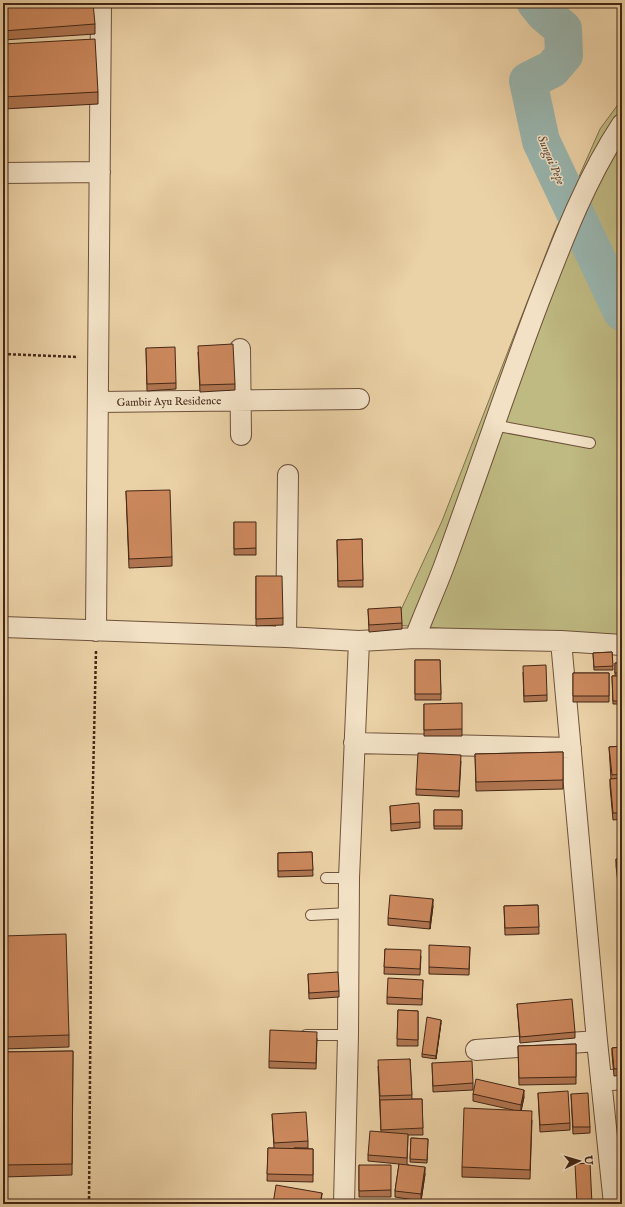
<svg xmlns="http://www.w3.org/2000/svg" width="625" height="1207" font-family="'IM FELL English',serif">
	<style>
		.green { fill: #bfb982; stroke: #82704c }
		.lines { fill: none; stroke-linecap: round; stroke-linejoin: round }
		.river { stroke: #99b5ae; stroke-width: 38 }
		.lane-casing { stroke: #6e523a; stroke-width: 12 }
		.street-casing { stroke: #6e523a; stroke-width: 22 }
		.path { stroke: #442716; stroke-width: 2.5; stroke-dasharray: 3 2; stroke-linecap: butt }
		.lane { stroke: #f2e1c5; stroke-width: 10 }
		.street { stroke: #f2e1c5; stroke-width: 20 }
		.wall { fill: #af7550; stroke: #442716 }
		.shaded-wall { fill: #8f5f41; stroke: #442716 }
		.building { fill: #cc885d; stroke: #442716 }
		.labels { text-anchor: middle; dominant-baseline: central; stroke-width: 3; stroke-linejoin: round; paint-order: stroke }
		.street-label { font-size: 11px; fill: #442716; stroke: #f2e1c5 }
		.water-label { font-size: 12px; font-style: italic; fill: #594a3c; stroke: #f2e1c5 }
	</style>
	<rect width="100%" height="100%" fill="#ebd1a6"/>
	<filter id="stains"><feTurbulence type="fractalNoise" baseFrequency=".005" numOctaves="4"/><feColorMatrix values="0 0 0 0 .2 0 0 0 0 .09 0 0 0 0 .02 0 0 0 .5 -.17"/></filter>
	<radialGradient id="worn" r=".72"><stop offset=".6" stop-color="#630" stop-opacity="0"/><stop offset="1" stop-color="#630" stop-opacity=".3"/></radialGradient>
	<path class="green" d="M 622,99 L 622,641 L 394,625 L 442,521 L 554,233 L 600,129 Z"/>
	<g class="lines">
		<path class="river" d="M 536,3 L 545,14 L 563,29 L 564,55 L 552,69 L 528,81 L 541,141 L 622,312"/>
		<g class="lane-casing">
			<path id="lane" d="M 493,425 L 590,443
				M 326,878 L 349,878
				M 311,915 L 349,913
				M 306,1035 L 348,1035"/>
		</g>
		<g class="street-casing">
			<path id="street" d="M 3,173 L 100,172
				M 240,349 L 241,435
				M 98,402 L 359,399
				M 3,627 L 286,637 L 359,641 L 415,638 L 561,641 L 622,645
				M 96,631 L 101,3
				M 286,637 L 288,475
				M 415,638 C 424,614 435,590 444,566 C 476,479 505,391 538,304 C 562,242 585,180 622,124
				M 561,641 L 597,1041 L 614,1204
				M 354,743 L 571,748
				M 476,1050 L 597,1041
				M 601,1081 L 622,1079
				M 344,1204 L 348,1035 L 349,878 L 359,641"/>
		</g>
		<path class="path" d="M 3,354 L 78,357
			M 89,1204 L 92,824 L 96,651"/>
		<use href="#lane" class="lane"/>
		<use href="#street" class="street"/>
	</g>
	<path class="wall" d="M 3,3 L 95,24 L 95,34 L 3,40 Z
		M 3,44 L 98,92 L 98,104 L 3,109 Z
		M 146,348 L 176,383 L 176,389 L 147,391 Z
		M 198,352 L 235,384 L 235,390 L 200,392 Z
		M 126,491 L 172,557 L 172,566 L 129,568 Z
		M 234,522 L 256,548 L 256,555 L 234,555 Z
		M 362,539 L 363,587 L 338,587 L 337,540 Z
		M 256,576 L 283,618 L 283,625 L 256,626 Z
		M 368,609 L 402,623 L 402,629 L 369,632 Z
		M 612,652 L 613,670 L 594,670 L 593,653 Z
		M 415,660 L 440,660 L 441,700 L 415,700 Z
		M 615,663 L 622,663 L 622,704 L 613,704 L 612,676 L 615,676 Z
		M 523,672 L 547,695 L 547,701 L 524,702 Z
		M 573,673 L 609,673 L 609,702 L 573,702 Z
		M 424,704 L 462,729 L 462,736 L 424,736 Z
		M 622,746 L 622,819 L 613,820 L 610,786 L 610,779 L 611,779 L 609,747 Z
		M 563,752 L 563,789 L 476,791 L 475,754 Z
		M 461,761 L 459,797 L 416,795 L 416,789 Z
		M 390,806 L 420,822 L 420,828 L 391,831 Z
		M 434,810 L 462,810 L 462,829 L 434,829 Z
		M 312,852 L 313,876 L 278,877 L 278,853 Z
		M 616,859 L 622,859 L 622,892 L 619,892 L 616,866 Z
		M 538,905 L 539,934 L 505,935 L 504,906 Z
		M 433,906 L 430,929 L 388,925 L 388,918 Z
		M 3,936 L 69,1035 L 69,1047 L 3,1049 Z
		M 470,947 L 469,975 L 429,974 L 429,967 Z
		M 385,949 L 421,956 L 420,975 L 384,974 Z
		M 308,974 L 339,991 L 339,997 L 309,999 Z
		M 423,980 L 422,1005 L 387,1004 L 387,997 Z
		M 517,1004 L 575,1032 L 575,1038 L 520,1043 Z
		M 398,1010 L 418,1011 L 418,1046 L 397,1046 Z
		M 441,1023 L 436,1059 L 422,1057 L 422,1054 Z
		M 317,1038 L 316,1069 L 269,1068 L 269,1061 Z
		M 576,1044 L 576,1084 L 519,1085 L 518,1046 Z
		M 622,1047 L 622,1075 L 614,1076 L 612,1054 L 612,1048 Z
		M 73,1051 L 72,1175 L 3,1177 L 3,1052 Z
		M 410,1059 L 412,1099 L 422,1099 L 423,1135 L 408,1135 L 407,1164 L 425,1174 L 421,1201 L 395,1197 L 395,1191 L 399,1164 L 368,1161 L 368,1155 L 381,1132 L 378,1066 Z
		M 432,1063 L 473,1083 L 473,1090 L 433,1092 Z
		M 538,1093 L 570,1123 L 570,1130 L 540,1132 Z
		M 473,1094 L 524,1097 L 521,1110 L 532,1120 L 530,1179 L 462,1177 L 462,1167 L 513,1110 L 473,1101 Z
		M 571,1094 L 590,1127 L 590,1133 L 573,1134 Z
		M 272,1114 L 308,1141 L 308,1148 L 294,1148 L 313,1149 L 313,1182 L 267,1181 L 268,1148 L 274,1148 Z
		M 411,1138 L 428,1139 L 427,1163 L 410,1162 Z
		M 359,1165 L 391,1190 L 391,1197 L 359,1197 Z"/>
	<path class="shaded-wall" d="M 433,899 L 433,906 L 430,929 L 430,922 Z
		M 441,1020 L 441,1023 L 436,1059 L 436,1056 Z
		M 524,1090 L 524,1097 L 521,1112 L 521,1105 Z
		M 425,1167 L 425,1174 L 421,1201 L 421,1194 Z
		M 322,1193 L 321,1204 L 320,1204 Z"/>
	<path class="building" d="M 3,3 L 93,3 L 95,24 L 3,31 Z
		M 95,39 L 98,92 L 3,97 L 3,44 Z
		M 233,344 L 235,384 L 200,385 L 198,346 Z
		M 175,347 L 176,383 L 147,384 L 146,348 Z
		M 170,490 L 172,557 L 129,559 L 126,491 Z
		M 234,522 L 256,522 L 256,548 L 234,549 Z
		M 362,539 L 363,580 L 338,581 L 337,540 Z
		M 256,576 L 282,576 L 283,618 L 256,619 Z
		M 401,607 L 402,623 L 369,625 L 368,609 Z
		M 612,652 L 613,666 L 594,667 L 593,653 Z
		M 415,660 L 440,660 L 441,694 L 415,694 Z
		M 615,663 L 622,663 L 622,673 L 615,673 Z
		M 546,665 L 547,695 L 524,696 L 523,666 Z
		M 573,673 L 609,673 L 609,696 L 573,696 Z
		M 612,676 L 622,676 L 622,701 L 613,701 Z
		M 462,703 L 462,729 L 424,730 L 424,704 Z
		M 622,746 L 622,774 L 612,775 L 609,747 Z
		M 563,752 L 563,780 L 476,782 L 475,754 Z
		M 418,753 L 461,755 L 459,791 L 416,789 Z
		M 622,778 L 622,813 L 613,813 L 610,779 Z
		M 419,803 L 420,822 L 391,824 L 390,806 Z
		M 434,810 L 462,810 L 462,826 L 434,826 Z
		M 312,852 L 313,870 L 278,871 L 278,853 Z
		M 616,859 L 622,859 L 622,885 L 619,886 Z
		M 390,895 L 433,899 L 430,922 L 388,918 Z
		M 538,905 L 539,927 L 505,928 L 504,906 Z
		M 66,934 L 69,1035 L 3,1037 L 3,936 Z
		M 429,945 L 470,947 L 469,969 L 429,967 Z
		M 385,949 L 421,950 L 420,969 L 384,967 Z
		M 338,972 L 339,991 L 309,993 L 308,974 Z
		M 388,978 L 423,980 L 422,999 L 387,997 Z
		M 572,999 L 575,1032 L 520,1037 L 517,1004 Z
		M 398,1010 L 418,1011 L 418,1040 L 397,1039 Z
		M 427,1017 L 441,1020 L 436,1056 L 422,1054 Z
		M 270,1030 L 317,1032 L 316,1063 L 269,1061 Z
		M 576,1044 L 576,1077 L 519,1078 L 518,1046 Z
		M 622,1047 L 622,1068 L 614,1069 L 612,1048 Z
		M 73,1051 L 72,1164 L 3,1165 L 3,1052 Z
		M 410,1059 L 412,1095 L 380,1096 L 378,1060 Z
		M 472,1061 L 473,1083 L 433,1086 L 432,1063 Z
		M 476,1079 L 524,1090 L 521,1105 L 473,1094 Z
		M 568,1091 L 570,1123 L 540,1125 L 538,1093 Z
		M 588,1093 L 590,1127 L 573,1127 L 571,1094 Z
		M 422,1099 L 423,1128 L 381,1130 L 380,1100 Z
		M 464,1108 L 532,1111 L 530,1170 L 462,1167 Z
		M 306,1112 L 308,1141 L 274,1143 L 272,1114 Z
		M 370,1131 L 408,1134 L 407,1158 L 368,1155 Z
		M 411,1138 L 428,1139 L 427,1160 L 410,1159 Z
		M 268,1148 L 313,1149 L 313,1175 L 267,1174 Z
		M 590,1163 L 592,1204 L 577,1204 L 575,1164 Z
		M 399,1164 L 425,1167 L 421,1194 L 395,1191 Z
		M 359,1165 L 391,1165 L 391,1190 L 359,1191 Z
		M 276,1185 L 322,1193 L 320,1204 L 273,1204 Z"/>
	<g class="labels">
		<g class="street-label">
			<text transform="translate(169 402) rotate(-1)">Gambir Ayu Residence</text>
		</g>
		<g class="water-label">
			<text transform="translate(551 160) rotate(67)">Sungai Pepe</text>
		</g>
	</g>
	<rect width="625" height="1207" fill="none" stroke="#ebd1a6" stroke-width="16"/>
	<rect x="4" y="4" width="617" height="1199" fill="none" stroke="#442716" stroke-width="2"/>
	<rect x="8" y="8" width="609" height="1191" fill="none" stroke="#442716"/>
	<g transform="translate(579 1161) rotate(85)" stroke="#f2e1c5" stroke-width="3" paint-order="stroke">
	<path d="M0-3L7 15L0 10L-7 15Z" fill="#442716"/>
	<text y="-6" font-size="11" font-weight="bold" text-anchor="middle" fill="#442716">U</text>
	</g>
	<rect width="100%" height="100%" filter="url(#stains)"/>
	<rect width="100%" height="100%" fill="url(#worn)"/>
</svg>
